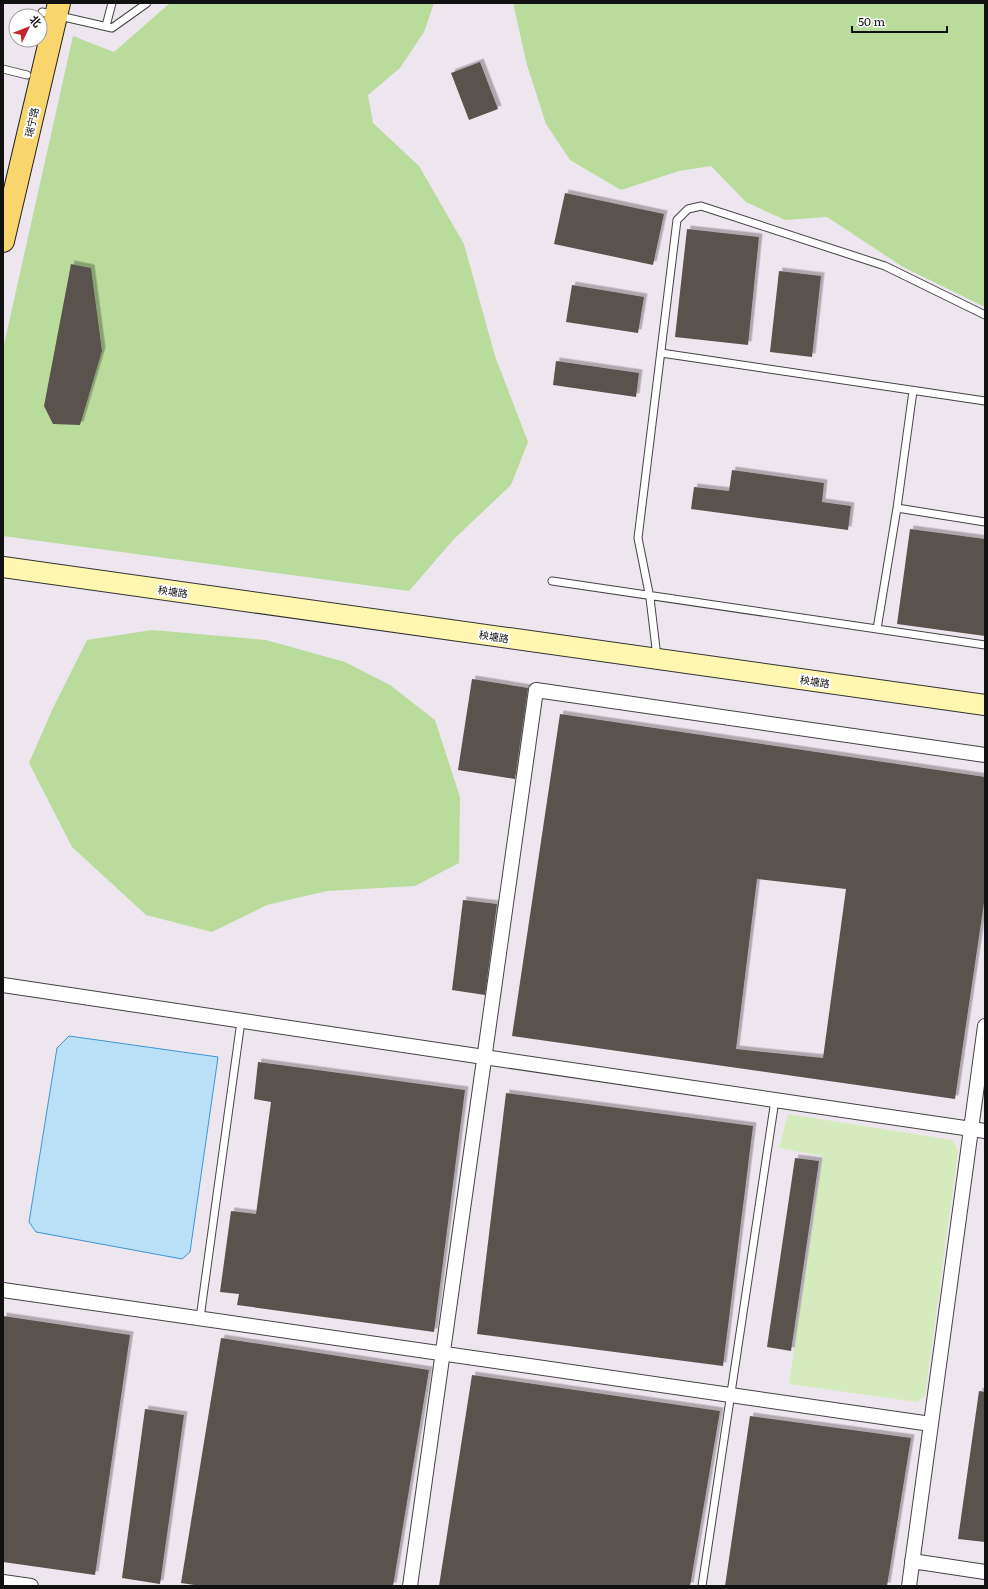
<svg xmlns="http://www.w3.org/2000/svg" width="988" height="1589" font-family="Literata,'Noto Sans SC',serif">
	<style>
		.industrial { fill: #eee6ef; fill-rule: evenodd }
		.green { fill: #d5ebbd }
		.forest { fill: #b9dc9c }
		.water { fill: #b9e0f7; stroke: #3f96cf }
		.building { fill: #5a524d; fill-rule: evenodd; filter: url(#shadow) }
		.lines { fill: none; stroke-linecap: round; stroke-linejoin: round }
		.lane-casing { stroke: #444; stroke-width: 9 }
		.street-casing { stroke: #444; stroke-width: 16 }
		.secondary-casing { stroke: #333; stroke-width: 22 }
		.primary-casing { stroke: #222; stroke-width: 24 }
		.lane { stroke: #fff; stroke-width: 7 }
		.street { stroke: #fff; stroke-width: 14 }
		.secondary { stroke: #fff6b0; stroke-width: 20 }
		.primary { stroke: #f9d66b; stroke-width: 22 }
		.labels { text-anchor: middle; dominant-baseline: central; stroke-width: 4; stroke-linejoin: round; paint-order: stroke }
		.street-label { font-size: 10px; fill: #111; stroke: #fff }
	</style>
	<defs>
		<filter id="shadow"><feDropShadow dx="3.5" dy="-3.5" stdDeviation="0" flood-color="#0004"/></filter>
	</defs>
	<rect width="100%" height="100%" fill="#fffdf5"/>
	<path class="industrial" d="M 3,3 L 985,3 L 985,1586 L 3,1586 ZM 16,16 L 40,16 L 40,40 L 16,40 Z"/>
	<path class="green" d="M 788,1114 L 953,1140 L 958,1151 L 925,1396 L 917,1402 L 789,1384 L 823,1156 L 779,1148 Z"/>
	<path class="forest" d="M 170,3 L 434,3 L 424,32 L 400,68 L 368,95 L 373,123 L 419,166 L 464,244 L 495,356 L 528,442 L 511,485 L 454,539 L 409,591 L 3,536 L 3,349 L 73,36 L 114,52 Z
		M 513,3 L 985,3 L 985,307 L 903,267 L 827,217 L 785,220 L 746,202 L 711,166 L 679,171 L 621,190 L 570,160 L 546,124 L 527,65 Z
		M 152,630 L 266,640 L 345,662 L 390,685 L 435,720 L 460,797 L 459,863 L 415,886 L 327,891 L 267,905 L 212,932 L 146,915 L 72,847 L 29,763 L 53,708 L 87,640 Z"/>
	<path class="water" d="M 69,1036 L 218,1057 L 190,1252 L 182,1259 L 36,1232 L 29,1222 L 57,1048 Z"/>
	<path class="building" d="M 480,62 L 498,109 L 469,120 L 451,73 Z
		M 565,193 L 664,214 L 653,265 L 554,244 Z
		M 687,229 L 759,237 L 748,345 L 675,337 Z
		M 71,264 L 91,268 L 102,351 L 80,425 L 53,424 L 44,406 Z
		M 779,271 L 821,276 L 812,357 L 770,352 Z
		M 572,285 L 644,297 L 638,333 L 566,322 Z
		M 556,361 L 639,373 L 636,397 L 553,385 Z
		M 732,470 L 824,483 L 822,502 L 851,506 L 848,530 L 691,509 L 694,487 L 729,491 Z
		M 910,529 L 985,539 L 985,636 L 897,624 Z
		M 472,679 L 528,688 L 515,779 L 458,770 Z
		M 560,714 L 985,777 L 985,896 L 955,1099 L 512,1036 ZM 757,879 L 846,889 L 823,1058 L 736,1049 Z
		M 463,900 L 497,904 L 485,995 L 452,990 Z
		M 258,1062 L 465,1090 L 434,1332 L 237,1305 L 239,1294 L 220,1292 L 231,1211 L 256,1214 L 271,1102 L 254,1099 Z
		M 506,1093 L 753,1126 L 723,1366 L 477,1334 Z
		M 795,1158 L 819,1161 L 791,1351 L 767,1347 Z
		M 3,1316 L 130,1335 L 95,1575 L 3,1562 Z
		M 221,1338 L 429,1370 L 393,1586 L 201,1586 L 181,1583 Z
		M 472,1375 L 720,1411 L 690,1586 L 439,1586 Z
		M 979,1391 L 985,1392 L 985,1542 L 958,1539 Z
		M 145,1409 L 184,1415 L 160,1584 L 122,1578 Z
		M 750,1416 L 911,1438 L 887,1586 L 725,1586 Z"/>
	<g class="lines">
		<g class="lane-casing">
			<path id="lane" d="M 42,12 L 112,28 L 147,3
				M 106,26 L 112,3
				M 3,69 L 27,75
				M 661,353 L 985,401
				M 897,508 L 985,522
				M 552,581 L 985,645
				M 877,629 L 897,508 L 913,391
				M 657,657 L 650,598 L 638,538 L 677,220 L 688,209 L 701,206 L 885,266 L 985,315
				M 200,1318 L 241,1021
				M 702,1586 L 775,1100"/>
		</g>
		<g class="street-casing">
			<path id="street" d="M 3,985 L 484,1057 L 985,1131
				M 3,1290 L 931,1424
				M 912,1561 L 985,1572
				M 3,1582 L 31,1586
				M 410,1586 L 536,690 L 985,755
				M 909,1586 L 985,1026"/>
		</g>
		<g class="secondary-casing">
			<path id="secondary" d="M 3,567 L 985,705"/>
		</g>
		<g class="primary-casing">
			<path id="primary" d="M 3,241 L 59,3"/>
		</g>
		<use href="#lane" class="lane"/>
		<use href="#street" class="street"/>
		<use href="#secondary" class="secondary"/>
		<use href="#primary" class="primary"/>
	</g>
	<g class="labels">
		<g class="street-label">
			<text transform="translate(31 122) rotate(-77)">瑞宁路</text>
			<text transform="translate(173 591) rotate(8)">秧塘路</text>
			<text transform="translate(494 636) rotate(8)">秧塘路</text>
			<text transform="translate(815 681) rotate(8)">秧塘路</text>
		</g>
	</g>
	<rect width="988" height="1589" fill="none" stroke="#111111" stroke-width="8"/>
	<g transform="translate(28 28) rotate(47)"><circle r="19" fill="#ffffff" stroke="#a0a0a0"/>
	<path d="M0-3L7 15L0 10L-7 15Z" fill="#c4262e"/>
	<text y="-6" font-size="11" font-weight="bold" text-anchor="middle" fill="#111111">北</text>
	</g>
	<path d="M852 26v6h95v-6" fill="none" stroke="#111111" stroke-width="2"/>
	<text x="858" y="26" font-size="12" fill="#111111" stroke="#ffffff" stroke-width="3" paint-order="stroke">50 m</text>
</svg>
